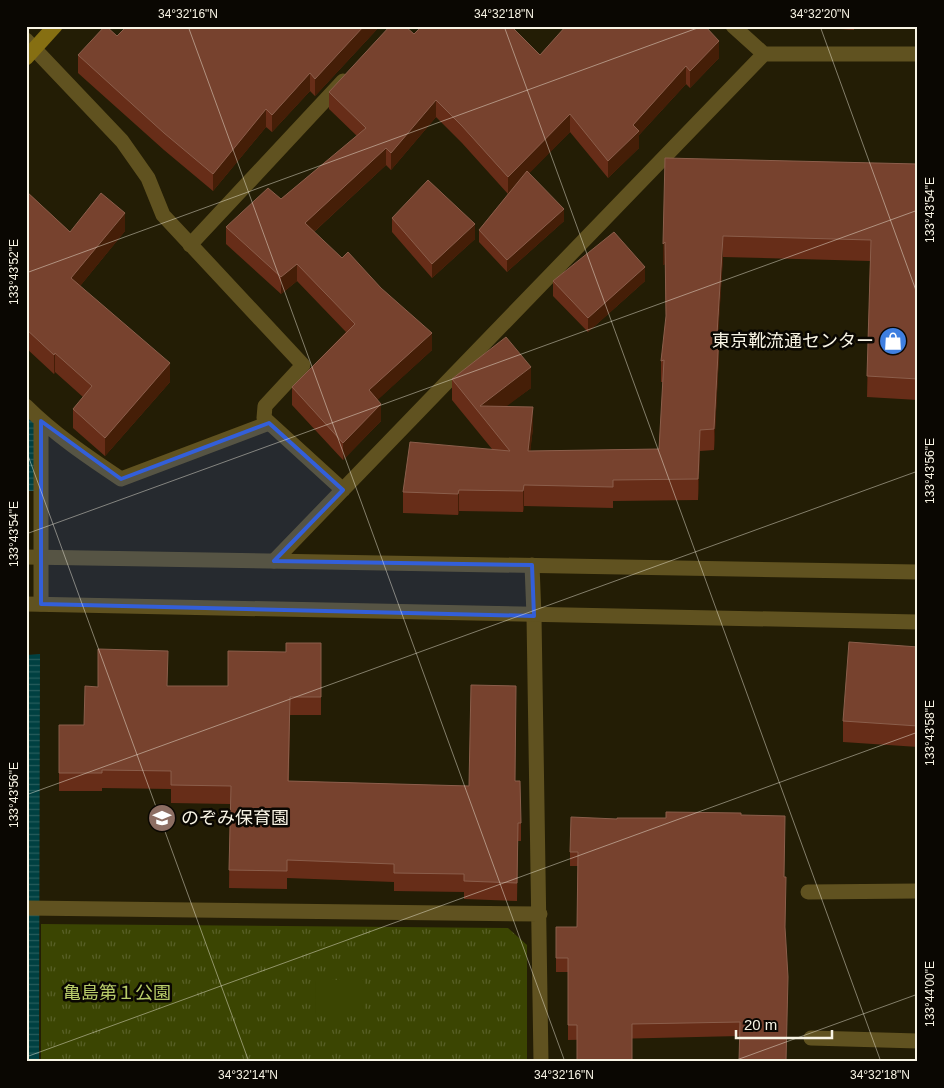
<svg xmlns="http://www.w3.org/2000/svg" width="944" height="1088" font-family="Arial,'Noto Sans JP',sans-serif">
	<style>
		.park { fill: url(#park-tufts) }
		.garden { fill: #3b4502 }
		.water { fill: url(#water-rules) }
		.lines { fill: none; stroke-linecap: round; stroke-linejoin: round }
		.minor { stroke: #605220; stroke-width: 15 }
		.tertiary { stroke: #605220; stroke-width: 15 }
		.secondary { stroke: #866f12; stroke-width: 15 }
		.wall { fill: #672d18 }
		.shaded-wall { fill: #451e07 }
		.building { fill: #77422e; stroke: #8b5e4b }
		.marked { fill: #335fd9; fill-opacity: 0.2; stroke: #335fd9; stroke-width: 4; stroke-linejoin: round }
		.ticks { fill: none; stroke: #f8f4e5; stroke-width: 1; stroke-opacity: 0.45 }
		.labels { text-anchor: middle; dominant-baseline: central; stroke-width: 5; stroke-linejoin: round; paint-order: stroke }
		.poi-label { font-size: 18px; fill: #f8f4e5; stroke: #0a0702; text-anchor: end }
		.park-label { font-size: 18px; fill: #b9cd6a; stroke: #0a0702 }
		.neatline { fill: none; stroke: #f8f4e5; stroke-width: 2 }
		.ticks-label { font-size: 12px; text-anchor: middle; fill: #f8f4e5 }
	</style>
	<defs>
		<pattern id="park-tufts" width="24" height="20" patternUnits="userSpaceOnUse" patternTransform="scale(1.25)"><rect width="24" height="20" fill="#3b4502"/><path d="M3 7l-1-3M5 7V3M7 7l1-3M15 17l-1-3M17 17v-4M19 17l1-3" fill="none" stroke="#586027"/></pattern>
		<pattern id="water-rules" width="6" height="5" patternUnits="userSpaceOnUse" patternTransform="scale(1.25)"><rect width="6" height="5" fill="#004041"/><path d="M0 2.5h6" fill="none" stroke="#265c5c"/></pattern>
	</defs>
	<rect width="100%" height="100%" fill="#231d05"/>
	<path class="park" d="M 41,924 L 508,928 L 527,945 L 527,1062 L 41,1062 Z"/>
	<path class="garden" d="M 316,980 L 365,980 L 365,1015 L 315,1015 Z"/>
	<path class="water" d="M 26,413 L 35,423 L 36,491 L 26,491 Z
		M 40,654 L 39,1062 L 26,1062 L 27,655 Z"/>
	<g class="lines">
		<path class="minor" d="M 733,26 L 764,54 L 918,54
			M 26,40 L 122,141 L 148,178 L 163,215 L 303,365 L 265,406 L 264,418 L 343,490
			M 190,245 L 343,81
			M 26,406 C 54,434 88,457 121,479 L 269,423
			M 41,421 L 41,604
			M 274,561 L 764,54
			M 532,565 L 534,616 L 541,1062
			M 808,892 L 918,891
			M 26,908 L 540,914
			M 811,1038 L 918,1041"/>
		<path class="tertiary" d="M 26,557 L 918,572
			M 26,604 L 918,622"/>
		<path class="secondary" d="M 26,58 L 55,26"/>
	</g>
	<path class="wall" d="M 127,26 L 380,26 L 315,96 L 310,91 L 272,132 L 266,127 L 213,191 L 164,150 L 78,73 L 78,55 L 117,36 Z
		M 422,26 L 516,26 L 514,29 L 540,55 L 565,28 L 563,26 L 705,26 L 719,58 L 690,88 L 686,84 L 639,135 L 639,148 L 608,178 L 570,132 L 529,173 L 564,221 L 507,272 L 479,242 L 479,230 L 508,194 L 462,143 L 436,117 L 391,170 L 386,165 L 314,232 L 432,350 L 377,400 L 381,421 L 343,460 L 292,405 L 292,387 L 346,332 L 297,281 L 281,294 L 226,244 L 226,227 L 281,199 L 357,136 L 329,109 L 329,92 L 414,34 Z
		M 801,26 L 854,26 L 854,30 Z
		M 918,164 L 918,400 L 867,397 L 870,261 L 723,257 L 718,334 L 719,355 L 714,450 L 700,451 L 698,500 L 613,501 L 613,508 L 524,506 L 523,512 L 459,511 L 458,515 L 403,513 L 403,492 L 492,449 L 452,400 L 452,379 L 531,388 L 506,406 L 533,428 L 530,451 L 659,449 L 663,382 L 661,382 L 661,361 L 666,318 L 665,264 L 663,265 L 663,244 Z
		M 26,191 L 70,232 L 125,231 L 80,286 L 170,382 L 105,456 L 73,428 L 73,409 L 83,397 L 55,372 L 54,374 L 26,348 Z
		M 392,218 L 475,239 L 432,278 L 392,232 Z
		M 553,281 L 645,281 L 588,332 L 553,296 Z
		M 321,643 L 321,715 L 290,715 L 289,781 L 469,786 L 515,781 L 521,823 L 521,841 L 518,841 L 517,901 L 464,899 L 464,892 L 394,891 L 394,882 L 287,878 L 287,889 L 229,888 L 230,804 L 171,803 L 171,789 L 102,788 L 102,791 L 59,791 L 59,725 L 84,725 L 98,687 L 228,686 L 286,652 Z
		M 918,647 L 918,747 L 843,742 L 843,721 Z
		M 741,813 L 740,1036 L 568,1040 L 568,972 L 556,972 L 556,941 L 577,927 L 578,866 L 570,866 L 570,852 L 617,819 L 666,818 Z"/>
	<path class="shaded-wall" d="M 364,26 L 380,26 L 315,96 L 315,79 Z
		M 719,41 L 719,58 L 690,88 L 690,71 Z
		M 686,66 L 686,84 L 639,135 L 639,148 L 608,178 L 608,161 L 633,125 Z
		M 310,73 L 310,91 L 272,132 L 272,115 Z
		M 436,100 L 436,117 L 391,170 L 391,153 Z
		M 266,109 L 266,127 L 213,191 L 213,174 Z
		M 570,114 L 570,132 L 508,195 L 508,177 Z
		M 386,148 L 386,165 L 305,240 L 305,223 Z
		M 564,209 L 564,221 L 507,272 L 507,260 Z
		M 125,213 L 125,231 L 71,297 L 71,278 Z
		M 475,224 L 475,239 L 432,278 L 432,264 Z
		M 723,236 L 723,257 L 717,355 L 717,334 Z
		M 665,242 L 665,264 L 663,265 L 663,244 Z
		M 297,264 L 297,281 L 281,294 L 281,277 Z
		M 645,267 L 645,281 L 588,332 L 588,318 Z
		M 432,333 L 432,350 L 369,408 L 369,390 Z
		M 719,334 L 719,355 L 714,450 L 714,429 Z
		M 55,353 L 55,372 L 54,374 L 54,355 Z
		M 170,363 L 170,382 L 105,456 L 105,438 Z
		M 531,367 L 531,388 L 487,421 L 480,406 Z
		M 381,404 L 381,421 L 343,460 L 343,443 Z
		M 533,407 L 533,428 L 528,472 L 528,451 Z
		M 700,430 L 700,451 L 698,500 L 698,479 Z
		M 524,485 L 524,506 L 523,512 L 523,491 Z
		M 459,490 L 459,511 L 458,515 L 458,494 Z"/>
	<path class="building" d="M 105,26 L 106,26 L 117,36 L 127,26 L 364,26 L 315,79 L 310,73 L 272,115 L 266,109 L 213,174 L 164,133 L 78,55 Z
		M 390,26 L 405,26 L 414,34 L 422,26 L 511,26 L 540,55 L 566,26 L 705,26 L 719,41 L 690,71 L 686,66 L 633,125 L 639,131 L 608,161 L 570,114 L 508,177 L 462,126 L 436,100 L 391,153 L 386,148 L 305,223 L 342,258 L 348,252 L 381,288 L 432,333 L 369,390 L 381,404 L 343,443 L 292,387 L 355,324 L 297,264 L 281,277 L 226,227 L 268,188 L 281,199 L 366,128 L 329,92 Z
		M 665,158 L 918,164 L 918,379 L 867,376 L 871,240 L 723,236 L 717,334 L 719,334 L 714,429 L 700,430 L 698,479 L 613,480 L 613,487 L 524,485 L 523,491 L 459,490 L 458,494 L 403,492 L 410,442 L 510,451 L 452,379 L 506,337 L 531,367 L 480,406 L 533,407 L 528,451 L 659,449 L 664,360 L 661,361 L 666,316 L 665,242 L 663,244 Z
		M 527,171 L 564,209 L 507,260 L 479,230 Z
		M 428,180 L 475,224 L 432,264 L 392,218 Z
		M 26,191 L 70,232 L 101,193 L 125,213 L 71,278 L 170,363 L 105,438 L 73,409 L 92,386 L 55,353 L 54,355 L 26,329 Z
		M 614,232 L 645,267 L 588,318 L 553,281 Z
		M 849,642 L 918,647 L 918,726 L 843,721 Z
		M 286,643 L 321,643 L 321,697 L 290,697 L 288,781 L 469,786 L 471,685 L 516,686 L 515,781 L 520,781 L 521,823 L 518,823 L 517,883 L 464,881 L 464,874 L 394,873 L 394,864 L 287,860 L 287,871 L 229,870 L 231,786 L 171,785 L 171,771 L 102,770 L 102,773 L 59,773 L 59,725 L 84,725 L 85,686 L 98,687 L 98,649 L 168,651 L 167,686 L 228,686 L 228,651 L 286,652 Z
		M 666,812 L 741,813 L 741,815 L 785,816 L 784,877 L 786,877 L 785,927 L 788,977 L 786,1062 L 739,1062 L 740,1022 L 632,1024 L 632,1062 L 577,1062 L 577,1025 L 568,1025 L 568,958 L 556,958 L 556,927 L 577,927 L 578,852 L 570,852 L 571,817 L 617,819 L 617,818 L 666,818 Z"/>
	<path class="marked" d="M 41,421 L 121,479 L 269,423 L 343,490 L 274,561 L 532,565 L 534,616 L 41,604 Z"/>
	<path class="ticks" d="M 188,26 L 565,1062M 504,26 L 881,1062M 820,26 L 918,296M 26,273 L 703,26M 26,450 L 249,1062M 26,534 L 918,210M 26,795 L 918,471M 26,1057 L 918,732M 731,1062 L 918,994"/>
	<defs>
		<g id="shop-disc" transform="scale(1.4375)"><circle r="9.5" fill="#3f7fe0" stroke="#0a0702"/><path d="M-5-2.5h2.3a2.7 3.5 0 0 1 5.4 0H5L5.5 6h-11ZM-1.5-2.5h3a1.5 2.3 0 0 0-3 0Z" fill="#fff"/></g>
		<g id="school-disc" transform="scale(1.4375)"><circle r="9.5" fill="#8d6e63" stroke="#0a0702"/><path d="M0-5L7-2L0 1L-7-2ZM-4 1L0 2.5L4 1V4Q0 6-4 4Z" fill="#fff"/></g>
	</defs>
	<g fill-rule="evenodd">
		<use href="#shop-disc" x="893" y="341"/>
		<use href="#school-disc" x="162" y="818"/>
	</g>
	<g class="labels">
		<g class="poi-label">
			<text x="874" y="341">東京靴流通センター</text>
			<text x="181" y="818" text-anchor="start">のぞみ保育園</text>
		</g>
		<g class="park-label">
			<text x="117" y="993">亀島第１公園</text>
		</g>
	</g>
	<rect width="944" height="1088" fill="none" stroke="#0a0702" stroke-width="55"/>
	<path d="M736 1030v8h96v-8" fill="none" stroke="#f8f4e5" stroke-width="2.5"/>
	<text x="744" y="1030" font-size="15" fill="#f8f4e5" stroke="#0a0702" stroke-width="4" paint-order="stroke">20 m</text>
	<rect x="28" y="28" width="888" height="1032" class="neatline"/>
	<g class="ticks-label">
		<text x="188" y="18">34°32'16"N</text>
		<text x="504" y="18">34°32'18"N</text>
		<text x="820" y="18">34°32'20"N</text>
		<text transform="translate(930 210) rotate(-90)" y="4">133°43'54"E</text>
		<text transform="translate(14 272) rotate(-90)" y="4">133°43'52"E</text>
		<text transform="translate(930 471) rotate(-90)" y="4">133°43'56"E</text>
		<text transform="translate(14 534) rotate(-90)" y="4">133°43'54"E</text>
		<text transform="translate(930 733) rotate(-90)" y="4">133°43'58"E</text>
		<text transform="translate(14 795) rotate(-90)" y="4">133°43'56"E</text>
		<text transform="translate(930 994) rotate(-90)" y="4">133°44'00"E</text>
		<text x="248" y="1079">34°32'14"N</text>
		<text x="564" y="1079">34°32'16"N</text>
		<text x="880" y="1079">34°32'18"N</text>
	</g>
</svg>
